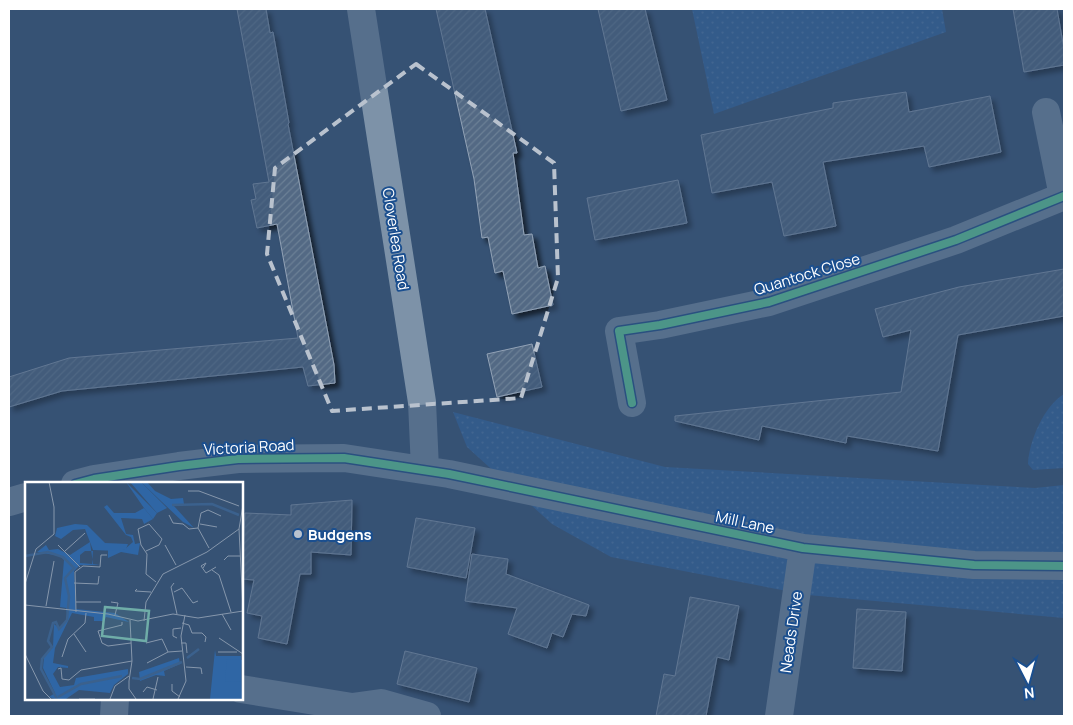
<svg xmlns="http://www.w3.org/2000/svg" width="1073" height="725" font-family="Manrope,sans-serif">
	<style>
		.grass { fill: url(#grass-dots) }
		.building { fill: url(#building-hatch); stroke: #92a2b6; filter: url(#shadow) }
		.lines { fill: none; stroke-linecap: round; stroke-linejoin: round }
		.minor { stroke: #7d92a8; stroke-width: 28 }
		.cycleway-casing { stroke: #1b4f8f; stroke-width: 11 }
		.cycleway { stroke: #66e7a1; stroke-width: 8 }
		.marked { fill: none; stroke: #b9c2ce; stroke-width: 4; stroke-dasharray: 10 6; stroke-linejoin: round }
		.poi-dot { fill: #b9c2ce; stroke: #1b4f8f; stroke-width: 2 }
		.labels { text-anchor: middle; dominant-baseline: central; stroke-width: 4; stroke-linejoin: round; paint-order: stroke }
		.street-label { font-size: 15px; fill: #fff; stroke: #1b4f8f }
		.poi-label { font-size: 15px; font-weight: bold; fill: #fff; stroke: #1b4f8f; text-anchor: start }
		.inset-river { fill: none; stroke: #3b618d; stroke-width: 2.5 }
		.inset-road { fill: none; stroke: #8697ac; stroke-width: 1 }
		.view { fill: #6fada8; fill-opacity: 0.15; stroke: #6fada8; stroke-width: 2.5 }
		.inset-edge { fill: none; stroke: #fff; stroke-width: 2.5 }
	</style>
	<defs>
		<pattern id="grass-dots" width="8" height="8" patternUnits="userSpaceOnUse" patternTransform="scale(1.25)"><rect width="8" height="8" fill="#2f66a5"/><path d="M2 2h.1M6 6h.1" fill="none" stroke="#4e7db2" stroke-width="1.8" stroke-linecap="round"/></pattern>
		<pattern id="building-hatch" width="6" height="6" patternUnits="userSpaceOnUse" patternTransform="scale(1.25)"><rect width="6" height="6" fill="#526984"/><path d="M-1 1l2-2M0 6l6-6M5 7l2-2" fill="none" stroke="#6c8096"/></pattern>
		<filter id="shadow"><feDropShadow dx="4.5" dy="4.5" stdDeviation="2.5" flood-color="#0009"/></filter>
	</defs>
	<rect width="100%" height="100%" fill="#365274"/>
	<path class="grass" d="M 692,9 L 942,9 L 946,32 L 714,114 Z
		M 1064,394 L 1064,468 L 1033,470 L 1028,464 C 1029,441 1044,406 1064,394 Z
		M 453,412 L 665,467 L 1035,488 L 1064,485 L 1064,618 L 808,595 L 611,557 L 552,524 L 467,447 Z"/>
	<path class="building" d="M 237,9 L 266,9 L 270,33 L 273,32 L 289,123 L 288,124 L 334,365 L 335,383 L 308,386 L 303,367 L 62,391 L 9,407 L 9,377 L 69,358 L 298,338 L 277,224 L 257,228 L 251,200 L 256,199 L 253,184 L 269,182 Z
		M 436,9 L 485,9 L 517,153 L 513,153 L 524,235 L 532,234 L 538,268 L 545,266 L 553,305 L 512,314 L 503,271 L 495,273 L 488,237 L 482,238 L 474,179 Z
		M 598,9 L 645,9 L 667,100 L 621,111 Z
		M 1013,9 L 1057,9 L 1064,49 L 1064,65 L 1024,72 Z
		M 906,92 L 909,112 L 990,96 L 1001,152 L 929,167 L 924,146 L 823,162 L 836,226 L 784,236 L 772,182 L 712,193 L 701,135 L 833,108 L 833,103 Z
		M 678,180 L 687,223 L 595,240 L 587,198 Z
		M 1064,269 L 1064,316 L 958,335 L 938,451 L 847,436 L 846,443 L 762,426 L 759,440 L 675,421 L 675,416 L 901,392 L 911,330 L 883,337 L 875,309 L 959,287 Z
		M 532,344 L 542,387 L 497,397 L 487,354 Z
		M 352,500 L 351,555 L 311,552 L 311,574 L 300,574 L 287,644 L 258,638 L 262,616 L 247,613 L 254,580 L 242,579 L 245,513 L 291,515 L 291,505 Z
		M 416,518 L 475,528 L 466,578 L 407,567 Z
		M 472,554 L 508,559 L 506,574 L 589,605 L 586,616 L 572,614 L 563,637 L 552,633 L 547,648 L 508,634 L 517,608 L 465,601 Z
		M 690,597 L 739,606 L 729,660 L 717,657 L 706,716 L 656,716 L 664,674 L 675,676 Z
		M 857,609 L 906,612 L 902,671 L 853,668 Z
		M 405,651 L 477,668 L 469,702 L 397,684 Z"/>
	<g class="lines">
		<path class="minor" d="M 361,9 L 422,402 L 425,469
			M 1046,112 L 1063,196
			M 632,403 L 619,331 L 660,325 L 769,302 L 956,240 L 1064,196
			M 75,484 L 94,479 L 179,466 L 238,459 L 344,458 L 449,474 L 803,548 L 974,565 L 1064,566
			M 9,502 L 26,497
			M 241,689 L 352,707 L 381,703 L 427,716
			M 114,716 L 115,699
			M 779,716 L 803,548"/>
		<g class="cycleway-casing">
			<path id="cycleway" d="M 632,403 L 619,331 L 660,325 L 769,302 L 956,240 L 1064,196
				M 75,484 L 94,479 L 179,466 L 238,459 L 344,458 L 449,474 L 803,548 L 974,565 L 1064,566"/>
		</g>
		<use href="#cycleway" class="cycleway"/>
	</g>
	<path d="M0 0H1073V725H0ZM 416,64 L 554,163 L 558,278 L 521,398 L 332,411 L 267,254 L 275,168 Z" fill="#365274" fill-opacity=".55" fill-rule="evenodd"/>
	<path class="marked" d="M 416,64 L 554,163 L 558,278 L 521,398 L 332,411 L 267,254 L 275,168 Z"/>
	<circle class="poi-dot" cx="298" cy="534" r="5"/>
	<g class="labels">
		<g class="street-label">
			<text transform="translate(396 239) rotate(81)">Cloverlea Road</text>
			<text transform="translate(807 274) rotate(-17)">Quantock Close</text>
			<text transform="translate(249 447) rotate(-3)">Victoria Road</text>
			<text transform="translate(745 522) rotate(12)">Mill Lane</text>
			<text transform="translate(791 632) rotate(-82)">Neads Drive</text>
		</g>
		<g class="poi-label">
			<text x="308" y="534">Budgens</text>
		</g>
	</g>
	<g transform="translate(25 482)">
		<rect width="218" height="218" fill="#365274"/>
		<path d="M 105,0 L 116,0 L 142,26 L 132,31 ZM 82,23 L 89,31 L 110,31 L 119,26 L 128,37 L 119,42 L 117,37 L 96,36 L 101,52 L 108,53 L 110,62 L 115,61 L 113,73 L 96,70 L 83,76 L 83,68 L 100,67 L 108,60 L 106,55 L 101,53 L 79,25 ZM 65,60 L 68,82 L 75,83 L 55,83 L 49,89 L 51,127 L 90,131 L 104,140 L 81,135 L 79,139 L 69,139 L 69,135 L 47,131 L 30,166 L 28,181 L 43,184 L 43,186 L 33,185 L 28,192 L 35,205 L 49,203 L 51,196 L 103,187 L 103,192 L 89,203 L 85,211 L 54,208 L 41,217 L 30,217 L 24,215 L 30,211 L 18,186 L 19,175 L 28,165 L 29,142 L 34,146 L 43,137 L 41,126 L 35,125 L 39,78 L 35,74 L 12,70 L 21,63 L 24,68 L 33,67 L 45,73 ZM 60,69 L 68,69 L 67,82 L 55,81 L 55,73 ZM 190,168 L 191,174 L 216,174 L 217,217 L 185,217 Z" fill="#2f66a5" fill-rule="evenodd"/>
		<path d="M 101,0 L 132,31 L 128,37 L 119,26 ZM 116,0 L 122,0 L 130,9 L 146,17 L 158,16 L 159,22 L 149,24 L 169,46 L 158,40 ZM 50,42 L 62,43 L 80,61 L 103,62 L 101,67 L 93,69 L 68,68 L 60,47 L 48,48 L 36,57 L 30,54 L 32,46 ZM 154,176 L 155,182 L 139,189 L 140,194 L 131,193 L 115,199 L 114,190 Z" fill="#2f66a5"/>
		<path d="M 202,177 L 217,178 L 215,200 L 200,199 Z" fill="#2f66a5"/>
		<path class="inset-river" d="M 147,23 L 187,22 L 214,33M 0,74 L 23,70 L 38,75 L 48,85M 162,176 L 174,167M 107,196 L 115,197 L 157,180M 33,215 L 56,202 L 97,194M 32,217 L 16,187 L 17,177 L 27,165 L 23,159 L 28,141 L 31,140 L 34,147 L 42,138 L 44,114 L 40,96 L 50,85"/>
		<path class="inset-road" d="M 163,9 L 174,9 L 214,24M 218,23 L 214,47 L 218,127M 176,31 L 173,46 L 184,66M 176,31 L 183,28 L 196,34M 144,33 L 148,41 L 158,42 L 164,47 L 173,46M 175,42 L 192,45M 113,47 L 116,63 L 122,72 L 121,92 L 131,100M 113,47 L 124,42 L 137,57 L 134,63 L 121,69M 33,63 L 55,85M 140,63 L 151,83M 11,67 L 29,52 L 29,25 L 24,0M 40,69 L 60,51M 199,78 L 203,74 L 215,74M 178,86 L 181,81 L 176,84 L 181,91 L 191,85M 187,88 L 194,93 L 206,130M 49,101 L 73,102 L 74,94M 149,101 L 146,105 L 152,132M 0,102 L 11,67M 112,107 L 110,109 L 126,110M 149,110 L 157,106 L 168,121 L 173,119M 51,120 L 76,120M 86,120 L 93,121 L 90,133M 0,123 L 83,132 L 113,139 L 148,132 L 173,136 L 218,129M 21,124 L 29,79M 51,130 L 50,90 L 58,84 L 75,85 L 76,73 L 82,73M 197,132 L 206,148M 105,138 L 107,179 L 104,199 L 104,207 L 111,217M 119,139 L 121,120 L 138,92 L 182,70 L 214,47M 97,140 L 97,143 L 73,149 L 77,161 L 83,164 L 106,161M 157,141 L 164,143 L 167,151 L 177,151 L 181,155 L 180,160M 49,152 L 61,170M 152,156 L 148,154 L 148,147 L 156,146M 194,156 L 218,172M 121,161 L 137,157 L 143,170 L 157,169M 156,161 L 161,161 L 162,171M 193,170 L 212,170M 0,172 L 18,209 L 26,217M 37,175 L 43,157 L 60,141 L 61,131M 122,181 L 143,170M 161,185 L 176,186 L 177,192M 33,187 L 36,186 L 37,197 L 44,198 L 56,188 L 107,179M 147,202 L 147,209 L 155,215M 118,210 L 122,205 L 132,208M 54,217 L 70,217M 85,217 L 90,204 L 104,194M 128,217 L 133,195M 153,217 L 161,199 L 156,154 L 160,133"/>
		<path class="view" d="M 80,125 L 124,129 L 121,159 L 77,154 Z"/>
		<rect width="218" height="218" class="inset-edge"/>
	</g>
	<rect width="1073" height="725" fill="none" stroke="#ffffff" stroke-width="20"/>
	<g transform="translate(1028 680) rotate(174)" stroke="#1b4f8f" stroke-width="4" paint-order="stroke">
	<path d="M0-4L9 19L0 12L-9 19Z" fill="#ffffff"/>
	<text y="-8" font-size="14" font-weight="bold" text-anchor="middle" fill="#ffffff">N</text>
	</g>
</svg>
